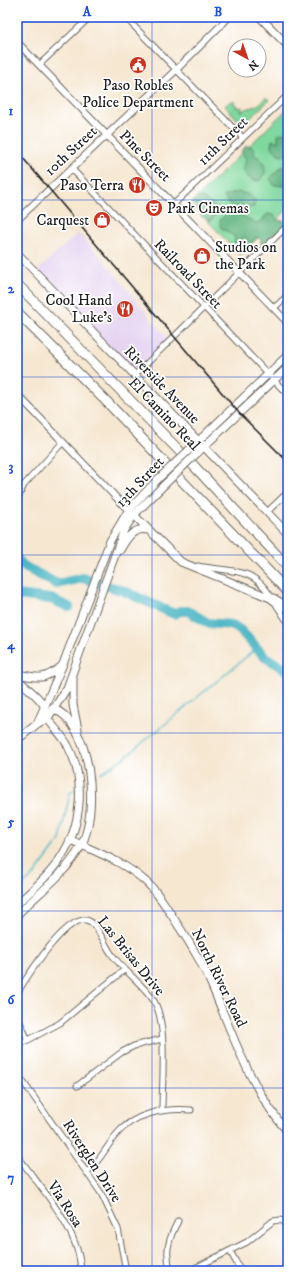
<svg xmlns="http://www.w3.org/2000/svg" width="305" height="1288" font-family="'IM FELL DW Pica',serif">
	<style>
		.built { fill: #e5d3f1 }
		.green { fill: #7fd89d; stroke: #4e7a5c }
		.forest { fill: #67b884; stroke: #426a50 }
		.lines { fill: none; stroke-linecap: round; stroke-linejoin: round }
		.stream { stroke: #46b4c2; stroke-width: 1.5 }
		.river { stroke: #46b4c2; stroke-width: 10 }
		.minor-casing { stroke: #68635b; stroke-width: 7 }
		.tertiary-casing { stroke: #68635b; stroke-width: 8 }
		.secondary-casing { stroke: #68635b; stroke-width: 9 }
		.motorway-casing { stroke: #68635b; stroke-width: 11 }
		.minor { stroke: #fff; stroke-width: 5 }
		.tertiary { stroke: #fff; stroke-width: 6 }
		.secondary { stroke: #fff; stroke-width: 7 }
		.motorway { stroke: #fff; stroke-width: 9 }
		.rail { stroke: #1c1c1c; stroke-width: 1.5 }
		.secondary-bridge-casing { stroke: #68635b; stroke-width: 9; stroke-linecap: butt }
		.secondary-bridge { stroke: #fff; stroke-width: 7 }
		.grid { fill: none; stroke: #1d4ed8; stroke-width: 1; stroke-opacity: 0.55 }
		.labels { text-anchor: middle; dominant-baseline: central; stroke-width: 3.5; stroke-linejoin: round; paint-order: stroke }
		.poi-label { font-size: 15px; fill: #1c1c1c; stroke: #fff; text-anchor: end }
		.street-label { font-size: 15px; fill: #1c1c1c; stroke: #fff }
		.neatline { fill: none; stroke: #1d4ed8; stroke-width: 1.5 }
		.grid-label { font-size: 13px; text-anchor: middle; font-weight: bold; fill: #1d4ed8 }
	</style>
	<rect width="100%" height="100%" fill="#fff"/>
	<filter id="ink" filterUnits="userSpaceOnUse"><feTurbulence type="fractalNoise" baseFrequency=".025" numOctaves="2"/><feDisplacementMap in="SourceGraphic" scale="8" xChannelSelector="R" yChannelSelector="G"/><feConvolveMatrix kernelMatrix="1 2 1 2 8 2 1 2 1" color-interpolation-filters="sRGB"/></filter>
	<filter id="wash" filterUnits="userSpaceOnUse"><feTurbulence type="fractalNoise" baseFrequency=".012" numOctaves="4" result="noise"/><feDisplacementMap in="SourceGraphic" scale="16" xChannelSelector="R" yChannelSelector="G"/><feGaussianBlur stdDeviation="0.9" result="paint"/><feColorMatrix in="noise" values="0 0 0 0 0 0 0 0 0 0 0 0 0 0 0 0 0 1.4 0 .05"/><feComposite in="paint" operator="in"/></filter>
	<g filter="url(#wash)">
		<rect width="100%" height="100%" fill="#f6e7d1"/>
		<path class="built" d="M 78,233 L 104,261 L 168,339 L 132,373 L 36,272 Z"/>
		<path class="green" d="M 266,97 L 269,100 L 245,123 L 241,123 L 225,106 L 230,101 L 235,102 L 233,104 L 237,105 L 236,108 L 242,107 L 241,111 L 258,105 Z
			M 288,108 L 288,209 L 240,255 L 191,203 Z"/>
		<path class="forest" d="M 282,133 L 288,135 L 288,156 L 278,154 L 271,146 L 272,140 L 278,142 L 278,135 Z
			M 246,146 L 252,147 L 255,150 L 254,155 C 263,158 265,164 265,173 L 260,180 L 254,181 L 248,177 L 243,169 L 246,159 L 241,151 Z
			M 288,164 L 288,186 L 274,185 L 270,179 L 280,168 Z
			M 238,192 L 247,194 L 255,200 L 254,207 C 241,210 230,210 224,196 Z
			M 201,197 L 220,210 L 215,215 L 211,221 L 202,217 L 194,202 L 195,198 Z
			M 231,210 L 256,223 L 262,221 L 267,214 L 274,215 L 277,220 L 284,221 L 285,226 L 273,235 L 270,244 L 261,244 L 261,239 L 256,237 L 252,242 L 249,243 L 245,236 L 243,237 L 242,245 L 239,246 L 234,243 L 235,237 L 220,227 L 220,220 Z"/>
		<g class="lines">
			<path class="stream" d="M 101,773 L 124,758 L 257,648
				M 17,890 L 34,875 L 60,840 L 70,793 L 76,789"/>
			<path class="river" d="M 17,559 L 23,566 L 57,584 L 83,578 L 124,591 L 174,614 L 180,611 L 188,611 L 208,623 L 232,625 L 240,630 L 265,657 L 288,671
				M 17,595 L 51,599 L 69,607"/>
		</g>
	</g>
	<g filter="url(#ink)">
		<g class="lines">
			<g class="minor-casing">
				<path id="minor" d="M 125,17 L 243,138
					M 39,65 L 90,17
					M 71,168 L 288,395
					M 174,204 L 288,95
					M 274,308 L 288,295
					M 135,375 L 288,225
					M 17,500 L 24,485 L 63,442
					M 267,512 L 288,492
					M 198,566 C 212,569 228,569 242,573 C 266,579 274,604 288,622
					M 17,993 C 27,977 68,911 89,921 C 98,925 106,948 113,956 C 125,972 143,984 154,1001 C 168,1025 162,1081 162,1109
					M 17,1016 L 28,1040
					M 17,1046 L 60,1023 L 124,970
					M 17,1073 L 101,1193 L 118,1229 L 126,1271
					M 77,1086 L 122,1052 L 134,1046 L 162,1039
					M 17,1155 C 41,1189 79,1228 81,1271
					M 87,1172 C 100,1161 106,1148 115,1136 C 133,1113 164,1108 191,1110
					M 230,1251 L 241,1271
					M 171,1271 C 164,1252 169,1238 178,1221
					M 189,1271 L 247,1242 L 273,1221 L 281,1220 L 288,1225"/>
			</g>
			<g class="tertiary-casing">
				<path id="tertiary" d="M 17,42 L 288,323
					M 17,220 L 177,69 L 229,17
					M 17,394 L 131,513"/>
			</g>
			<g class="secondary-casing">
				<path id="secondary" d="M 260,17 L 288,46
					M 17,253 L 288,534
					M 188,451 L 288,355
					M 193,457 L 288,367
					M 134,515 L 181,562 L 273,599
					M 120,550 C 127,538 133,527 148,530
					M 17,674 C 41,678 42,681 62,666
					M 73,677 L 73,705 L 78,730
					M 17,679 C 26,687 37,695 43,704 C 46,709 46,715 48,719 C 54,728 63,736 68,746 C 86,780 82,825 61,857 C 50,875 32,890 17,904
					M 37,724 L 63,664 L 110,541 L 128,511 L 158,479
					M 17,740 L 37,724 L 48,718 L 67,688 L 124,530 L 134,515 L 163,486
					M 71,840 C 96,852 124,862 145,881 C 158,892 167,908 176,922 C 191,944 205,968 215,993 C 235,1041 253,1093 288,1132
					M 17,915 C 38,893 66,874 81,846 C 99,813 93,723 52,708"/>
			</g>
			<g class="motorway-casing">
				<path id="motorway" d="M 17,284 L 195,467 L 288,567
					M 17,312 L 108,403 L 288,592
					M 273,599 L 288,608"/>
			</g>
			<use href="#minor" class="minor"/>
			<use href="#tertiary" class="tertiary"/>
			<use href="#secondary" class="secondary"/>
			<use href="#motorway" class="motorway"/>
			<path class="rail" d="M 17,151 L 239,413 L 288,462"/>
			<g class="secondary-bridge-casing">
				<path id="secondary-bridge" d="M 158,479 L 188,451
					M 163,486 L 193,457"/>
			</g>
			<use href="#secondary-bridge" class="secondary-bridge"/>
		</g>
	</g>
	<path class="grid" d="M 152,17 L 152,1271M 17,200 L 288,200M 17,377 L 288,377M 17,555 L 288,555M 17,733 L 288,733M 17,911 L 288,911M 17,1088 L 288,1088"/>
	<defs>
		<g id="civic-disc" transform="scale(0.9)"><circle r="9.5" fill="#c8321e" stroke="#fff"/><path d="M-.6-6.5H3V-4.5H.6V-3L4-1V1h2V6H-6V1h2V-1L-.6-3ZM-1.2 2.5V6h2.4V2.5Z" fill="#fff"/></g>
		<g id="restaurant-disc" transform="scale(0.9)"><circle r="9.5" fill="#c8321e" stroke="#fff"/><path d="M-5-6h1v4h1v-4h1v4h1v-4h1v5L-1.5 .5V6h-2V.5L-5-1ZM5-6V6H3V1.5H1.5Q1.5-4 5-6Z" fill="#fff"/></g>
		<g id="theatre-disc" transform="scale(0.9)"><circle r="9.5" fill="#c8321e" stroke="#fff"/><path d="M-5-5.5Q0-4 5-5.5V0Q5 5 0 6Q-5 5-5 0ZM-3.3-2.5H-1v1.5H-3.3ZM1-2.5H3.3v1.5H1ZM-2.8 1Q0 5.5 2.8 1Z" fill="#fff"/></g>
		<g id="shop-disc" transform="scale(0.9)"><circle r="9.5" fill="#c8321e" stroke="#fff"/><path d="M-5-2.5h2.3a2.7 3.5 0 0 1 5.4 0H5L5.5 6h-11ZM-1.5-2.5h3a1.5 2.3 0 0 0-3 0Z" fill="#fff"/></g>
	</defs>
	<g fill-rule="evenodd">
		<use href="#civic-disc" x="138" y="65"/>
		<use href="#restaurant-disc" x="137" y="185"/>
		<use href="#theatre-disc" x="154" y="208"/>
		<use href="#shop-disc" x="102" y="220"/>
		<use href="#shop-disc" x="202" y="256"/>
		<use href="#restaurant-disc" x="125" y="309"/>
	</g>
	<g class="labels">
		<g class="poi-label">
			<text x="138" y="85" text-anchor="middle">Paso Robles<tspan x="138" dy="17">Police Department</tspan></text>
			<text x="124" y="185">Paso Terra</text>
			<text x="167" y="208" text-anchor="start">Park Cinemas</text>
			<text x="89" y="220">Carquest</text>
			<text x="215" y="247" text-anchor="start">Studios on<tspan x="215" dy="17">the Park</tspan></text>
			<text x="112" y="300">Cool Hand<tspan x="112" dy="17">Luke's</tspan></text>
		</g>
		<g class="street-label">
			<text transform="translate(223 141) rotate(-44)">11th Street</text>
			<text transform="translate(71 151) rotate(-43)">10th Street</text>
			<text transform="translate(145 156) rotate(45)">Pine Street</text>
			<text transform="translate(188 274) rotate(46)">Railroad Street</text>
			<text transform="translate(162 385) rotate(46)">Riverside Avenue</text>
			<text transform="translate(164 414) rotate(46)">El Camino Real</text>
			<text transform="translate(140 482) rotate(-47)">13th Street</text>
			<text transform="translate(131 956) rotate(51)">Las Brisas Drive</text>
			<text transform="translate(219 978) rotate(64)">North River Road</text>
			<text transform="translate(92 1161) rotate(57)">Riverglen Drive</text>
			<text transform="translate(65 1204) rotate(57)">Via Rosa</text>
		</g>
	</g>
	<rect width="305" height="1288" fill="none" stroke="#fff" stroke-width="44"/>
	<g transform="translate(247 58) rotate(140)"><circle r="19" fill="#ffffff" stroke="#a4a4a4"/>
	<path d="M0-3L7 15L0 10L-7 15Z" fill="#c8321e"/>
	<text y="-6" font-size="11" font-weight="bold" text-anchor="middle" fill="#1c1c1c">N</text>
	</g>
	<rect x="22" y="22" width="261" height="1244" class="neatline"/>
	<g class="grid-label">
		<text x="87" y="16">A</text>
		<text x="218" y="16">B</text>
		<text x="11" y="115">1</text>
		<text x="11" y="293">2</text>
		<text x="11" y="471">3</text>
		<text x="11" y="649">4</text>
		<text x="11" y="826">5</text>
		<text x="11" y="1004">6</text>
		<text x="11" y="1182">7</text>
	</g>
</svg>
